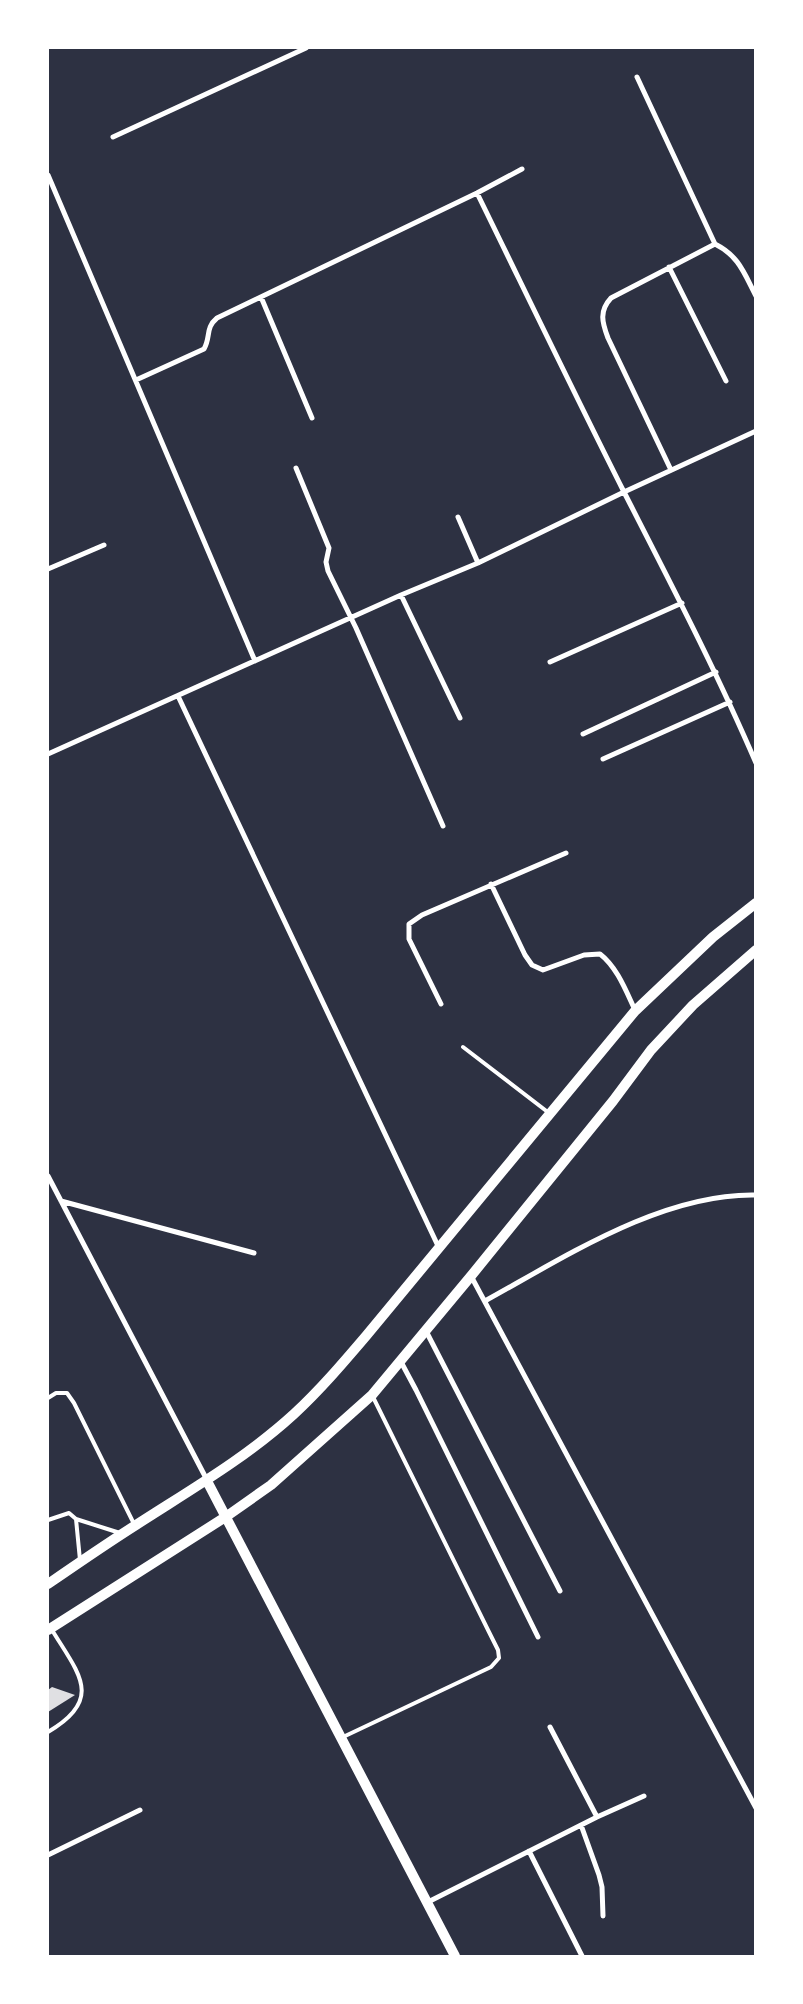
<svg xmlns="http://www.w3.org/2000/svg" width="803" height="2004" font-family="Signika,sans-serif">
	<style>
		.building { fill: #e0e0e3 }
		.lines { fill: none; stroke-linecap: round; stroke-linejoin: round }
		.service { stroke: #fff; stroke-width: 4 }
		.minor { stroke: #fff; stroke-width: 5 }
		.secondary { stroke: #fff; stroke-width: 10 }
	</style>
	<rect width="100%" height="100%" fill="#2d3142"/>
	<path class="building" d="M 52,1687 L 75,1695 L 48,1712 L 48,1690 Z"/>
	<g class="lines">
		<path class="service" d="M 463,1047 L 549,1113
			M 48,1398 L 56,1393 L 67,1393 L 74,1403 L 135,1526
			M 76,1519 L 120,1533
			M 48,1520 L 69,1513 L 76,1519 L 80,1560
			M 48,1732 C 105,1699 78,1673 52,1630
			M 343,1737 L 491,1667 L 499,1658 L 498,1650 L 489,1632 L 373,1397"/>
		<path class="minor" d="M 637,77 L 715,244
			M 113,137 L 306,48
			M 48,175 L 255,661
			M 477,193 C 526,293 574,393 624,492 C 670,582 716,670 756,763
			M 715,244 C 739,256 744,273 756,296
			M 669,267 L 726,381
			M 261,297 L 312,418
			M 136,380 L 204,349 C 211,337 205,328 217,318 L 477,193 L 522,169
			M 296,468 L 329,548 L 326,562 L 328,571 L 356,628 L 443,826
			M 671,470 L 608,338 C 602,322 599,311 611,298 L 715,244
			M 458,517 L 478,563
			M 48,569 L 104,545
			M 401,595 L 460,718
			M 550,662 L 682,603
			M 178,696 L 439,1248
			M 583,734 L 716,672
			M 48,754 L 401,595 L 478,563 L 624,492 L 756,431
			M 603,759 L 730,702
			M 491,884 L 525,955 L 532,965 L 543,970 L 584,955 L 600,954 C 617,967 626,991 635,1010
			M 441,1004 L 409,939 L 409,924 L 422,915 L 566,853
			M 48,1176 L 207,1480
			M 61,1201 L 254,1253
			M 471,1276 L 756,1808
			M 485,1301 C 565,1257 662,1193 756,1195
			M 426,1331 L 560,1591
			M 400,1360 L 416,1390 L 538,1637
			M 550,1727 L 597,1817
			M 581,1825 L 599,1875 L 602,1887 L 603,1916
			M 529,1851 L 582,1956
			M 48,1855 L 140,1810
			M 428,1902 L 597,1817 L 644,1796"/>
		<path class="secondary" d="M 207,1481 L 455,1956
			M 48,1584 C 77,1564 106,1544 136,1525 C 190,1490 246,1458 294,1414 C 320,1390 343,1363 366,1336 L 635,1011 L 713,937 L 756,903
			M 48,1630 L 227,1516 L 271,1485 L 372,1395 L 471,1276 L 613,1101 L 651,1050 L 693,1005 L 756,950"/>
	</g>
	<rect width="803" height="2004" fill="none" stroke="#ffffff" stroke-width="98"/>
</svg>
